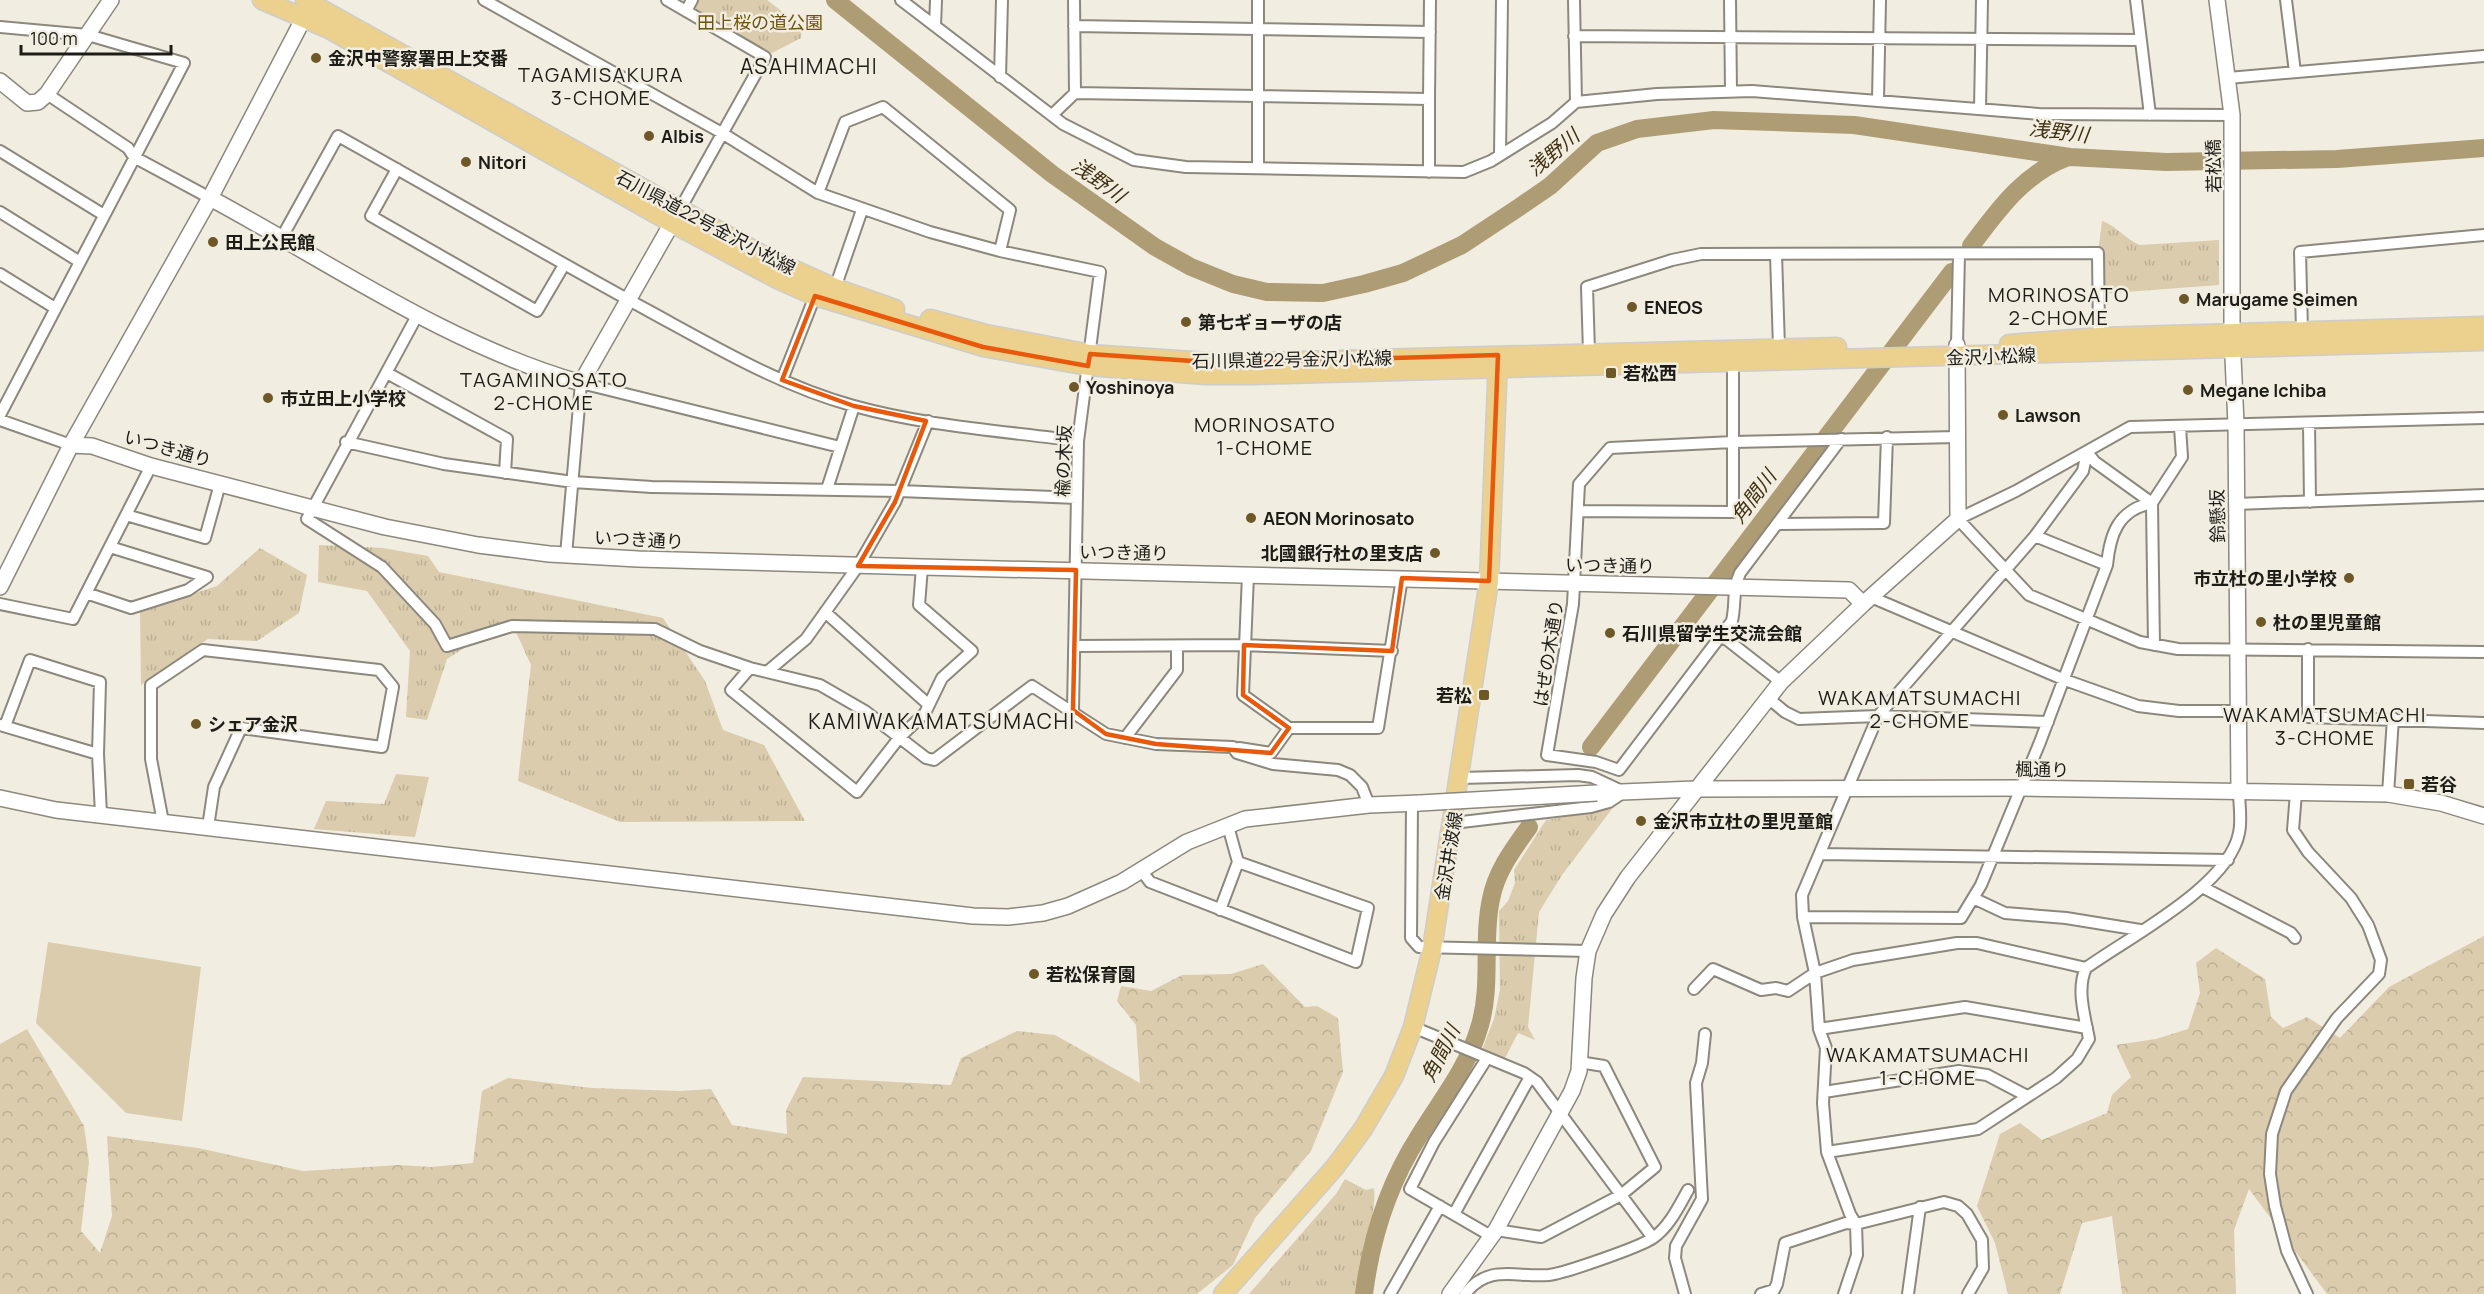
<svg xmlns="http://www.w3.org/2000/svg" width="2484" height="1294" font-family="Manrope,'Noto Sans JP',sans-serif">
	<style>
		.grass { fill: url(#grass-tufts) }
		.forest { fill: url(#forest-crowns) }
		.pitch { fill: #daccad }
		.lines { fill: none; stroke-linecap: round; stroke-linejoin: round }
		.river { stroke: #ae9c75; stroke-width: 18 }
		.street-casing { stroke: #8d887d; stroke-width: 14 }
		.secondary-casing { stroke: #8d887d; stroke-width: 18 }
		.primary-casing { stroke: #cdcdcc; stroke-width: 21 }
		.street { stroke: #fff; stroke-width: 10 }
		.secondary { stroke: #fff; stroke-width: 15 }
		.primary { stroke: #ecd08e; stroke-width: 18 }
		.secondary-bridge-casing { stroke: #8d887d; stroke-width: 18; stroke-linecap: butt }
		.secondary-bridge { stroke: #fff; stroke-width: 15 }
		.marked { fill: none; stroke: #e8590c; stroke-width: 4.5; stroke-linejoin: round }
		.poi-dot { fill: #6e5828; stroke: #f2ede1; stroke-width: 2 }
		.labels { text-anchor: middle; dominant-baseline: central; stroke-width: 5; stroke-linejoin: round; paint-order: stroke }
		.park-label { font-size: 18px; fill: #6e530f; stroke: #f2ede1 }
		.poi-label { font-size: 18px; font-weight: bold; fill: #1d1c17; stroke: #f2ede1; text-anchor: start }
		.street-label { font-size: 18px; fill: #1d1c17; stroke: #f2ede1 }
		.neighbourhood-label { font-size: 20px; letter-spacing: 1.5px; fill: #1d1c17; stroke: #f2ede1 }
		.water-label { font-size: 20px; font-style: italic; fill: #3f3110; stroke: #f2ede1 }
		.quarter-label { font-size: 21px; letter-spacing: 1.5px; fill: #1d1c17; stroke: #f2ede1 }
	</style>
	<defs>
		<pattern id="grass-tufts" width="24" height="20" patternUnits="userSpaceOnUse" patternTransform="scale(1.5)"><rect width="24" height="20" fill="#daccad"/><path d="M3 7l-1-3M5 7V3M7 7l1-3M15 17l-1-3M17 17v-4M19 17l1-3" fill="none" stroke="#bbaf94"/></pattern>
		<pattern id="forest-crowns" width="20" height="18" patternUnits="userSpaceOnUse" patternTransform="scale(1.5)"><rect width="20" height="18" fill="#daccad"/><path d="M2 6a3 3 0 1 1 6 0M12 15a3 3 0 1 1 6 0" fill="none" stroke="#bbaf94"/></pattern>
	</defs>
	<rect width="100%" height="100%" fill="#f2ede1"/>
	<path class="grass" d="M 699,0 L 767,0 L 802,27 L 801,38 L 772,53 L 697,13 L 695,7 Z
		M 2102,221 C 2117,226 2125,239 2140,245 L 2219,240 L 2219,285 L 2099,294 L 2098,253 Z
		M 319,545 L 383,548 L 428,556 L 439,572 L 663,618 L 705,681 L 723,730 L 764,745 L 805,821 L 620,822 L 518,781 L 531,665 L 510,619 L 447,659 L 427,720 L 406,717 L 410,651 L 367,591 L 318,582 Z
		M 260,548 L 307,575 L 299,613 L 257,641 L 208,639 L 141,685 L 140,611 L 217,586 Z
		M 396,774 L 429,777 L 415,837 L 314,829 L 326,801 L 384,804 Z
		M 1618,801 L 1562,875 L 1539,912 L 1528,1027 L 1535,1040 L 1518,1033 L 1505,1058 L 1482,1050 L 1494,1019 L 1500,990 L 1499,911 L 1508,901 L 1515,883 L 1514,870 L 1546,820 L 1590,813 Z
		M 1345,1179 L 1366,1190 L 1374,1188 C 1378,1225 1353,1257 1361,1294 L 1249,1294 L 1336,1194 Z"/>
	<path class="forest" d="M 2484,936 L 2484,1294 L 2327,1294 L 2249,1189 L 2234,1230 L 2236,1294 L 2122,1294 L 2112,1216 L 2082,1223 L 2060,1294 L 2008,1294 L 1995,1243 L 1977,1206 L 2000,1134 L 2020,1123 L 2042,1140 L 2107,1113 L 2112,1095 L 2131,1077 L 2116,1045 L 2156,1039 L 2188,1029 L 2200,993 L 2196,963 L 2216,948 L 2265,979 L 2271,1017 L 2283,1028 L 2307,1017 L 2340,1038 L 2389,987 Z
		M 1263,964 L 1305,1007 L 1317,1006 L 1338,1018 L 1343,1072 L 1311,1151 L 1255,1218 L 1233,1265 L 1197,1294 L 0,1294 L 0,1044 L 27,1029 L 84,1126 L 89,1162 L 81,1231 L 100,1253 L 112,1216 L 107,1136 L 198,1148 L 303,1171 L 399,1165 L 431,1167 L 473,1163 L 482,1091 L 508,1078 L 592,1088 L 679,1091 L 711,1089 L 732,1125 L 787,1134 L 786,1110 L 803,1077 L 951,1085 L 961,1058 L 1017,1031 L 1055,1035 L 1140,1083 L 1136,1025 L 1117,1001 L 1121,986 L 1151,991 L 1182,975 L 1231,974 Z"/>
	<path class="pitch" d="M 48,942 L 201,967 L 182,1121 L 126,1113 L 36,1023 Z"/>
	<g class="lines">
		<path class="river" d="M 835,0 L 1052,174 L 1155,247 L 1191,267 L 1233,284 L 1267,292 L 1323,293 L 1364,284 L 1403,273 L 1462,245 L 1518,208 L 1550,186 L 1597,143 L 1637,129 L 1714,120 L 1854,125 L 2070,157 L 2166,162 L 2337,159 L 2484,148
			M 1971,246 C 1998,210 2024,173 2068,157
			M 1591,747 L 1952,272
			M 1364,1294 C 1371,1239 1389,1183 1419,1136 C 1441,1100 1468,1068 1480,1025 C 1492,984 1482,941 1491,899 C 1496,872 1513,849 1529,827"/>
		<g class="street-casing">
			<path id="street" d="M 484,0 L 722,133 L 818,193 L 930,232 L 1000,251 L 1100,272 L 1078,441 L 1073,710
				M 667,0 L 765,57 L 679,211
				M 901,0 L 1063,124 L 1134,160 L 1186,167 L 1464,172 L 1491,161 L 1552,123 L 1576,102 L 1657,94 L 1752,91 L 2039,114 L 2232,115
				M 1074,0 L 1075,93
				M 1258,0 L 1258,167
				M 1574,0 L 1576,102
				M 1730,0 L 1731,91
				M 2136,0 L 2150,115
				M 2286,0 L 2295,72
				M 686,11 L 692,0
				M 935,26 L 936,0
				M 1074,26 L 1430,32
				M 0,27 L 88,35 L 184,63 L 0,415
				M 1574,36 L 2141,40
				M 1000,77 L 1002,0
				M 2228,78 L 2484,56
				M 47,94 L 128,148 L 134,157 L 210,198
				M 1878,99 L 1880,0
				M 1980,109 L 1982,0
				M 1052,115 L 1075,93 L 1429,99 L 1430,0
				M 0,151 L 104,215
				M 1500,155 L 1502,0
				M 397,169 L 371,216 L 537,311 L 564,265
				M 1429,172 L 1429,99
				M 818,193 L 845,122 L 883,107 L 1010,210 L 1000,251
				M 0,212 L 80,262
				M 282,237 L 338,136 C 442,194 544,254 649,311 C 715,347 781,386 854,406 C 926,426 1004,431 1078,441
				M 1776,254 L 1779,347
				M 0,274 L 55,308
				M 835,288 L 862,210
				M 418,314 L 307,519 L 382,567 L 435,624 L 447,646 L 512,626 L 655,629 L 700,651 L 750,668 L 820,685 L 865,711 L 926,758 L 934,760 L 1032,686 L 1106,734 L 1156,744 L 1233,747 L 1237,753 L 1273,764 L 1338,770 L 1350,775 L 1362,787 L 1369,805
				M 2302,331 L 2300,252 L 2484,235
				M 1957,345 L 1959,254
				M 1589,352 L 1587,287 L 1672,260 L 1701,254 L 2098,253 L 2099,337
				M 1733,361 L 1733,442 L 1610,448 L 1579,484 L 1573,604 L 1547,755 L 1596,762 L 1619,770 L 1732,621 C 1736,604 1732,590 1740,573 L 1841,439
				M 387,373 L 507,439 L 505,473
				M 782,380 L 815,296
				M 2484,418 L 2130,427 L 2016,491 L 1958,519 L 2029,595 L 2140,642 L 2178,649 L 2484,652
				M 0,420 L 71,445
				M 2309,423 L 2310,502
				M 346,442 L 444,464 L 573,482 L 652,487 L 900,491 L 1077,498
				M 2087,452 L 2095,462 L 2152,503
				M 827,489 L 854,406
				M 2236,504 L 2484,495
				M 1578,511 L 1733,512 L 1733,442 L 1957,437
				M 126,515 L 205,538 L 220,484
				M 1777,524 L 1884,523 L 1887,437
				M 2035,536 L 2107,565
				M 566,555 L 581,383 L 840,447
				M 1248,575 L 1243,695 L 1289,728 L 1378,728 L 1402,578
				M 86,593 L 131,608 L 188,590 L 207,577 L 110,547
				M 1871,597 L 2065,680 L 2138,706 L 2179,711 L 2239,711
				M 0,604 L 73,619 L 151,466
				M 825,612 L 929,705
				M 1721,635 L 1781,682
				M 2154,645 L 2152,503 L 2182,457 L 2180,427
				M 1075,646 L 1244,645 L 1392,651
				M 2308,649 L 2308,717 L 2484,723
				M 750,668 L 731,690 L 857,792 L 899,738 L 925,713 L 942,678 L 972,651 L 919,605 L 922,567
				M 768,671 L 806,639 L 858,566 L 895,502 L 928,421
				M 1768,698 L 1785,712 L 1799,719 L 1878,716 L 2048,722
				M 0,725 L 98,754
				M 5,726 L 30,660 L 100,682 L 98,754 L 101,814
				M 1125,738 L 1177,670 L 1177,647
				M 1239,748 L 1271,753 L 1289,728
				M 2296,793 L 2293,830 L 2308,852 L 2351,898 L 2368,925 L 2381,960 L 2379,974 L 2337,1018 L 2286,1091 L 2272,1134 L 2270,1174 L 2275,1206 L 2287,1251 L 2307,1294
				M 2388,794 L 2393,718
				M 1412,803 L 1411,938 L 1419,947 L 1588,951
				M 163,822 L 151,759 L 151,685 L 203,650 L 379,670 L 393,687 L 382,747 L 241,728 L 214,787 L 208,827
				M 1453,823 L 1591,807 L 1609,802 L 1624,792 L 1592,777 L 1578,775 L 1461,778
				M 1821,854 L 2228,860
				M 1141,870 L 1150,882 L 1356,962 L 1368,908 L 1238,862
				M 2204,888 L 2291,933 L 2295,938
				M 1973,898 L 2005,913 L 2066,918 L 2140,930
				M 1220,910 L 1238,862 L 1228,826
				M 1803,917 L 1961,918 L 1981,885 L 2040,742 L 2107,565 C 2110,534 2118,510 2152,503
				M 1694,989 L 1713,969 L 1761,990 L 1776,988 L 1788,991 L 1815,973 L 1853,960 L 1957,943 L 1977,943 L 2086,968
				M 1413,1027 L 1524,1073 L 1537,1082 L 1653,1238
				M 1819,1029 L 1965,1007 L 2087,1028
				M 1487,1058 L 1434,1142 L 1410,1189 L 1491,1236
				M 1824,1092 L 1959,1071 L 1987,1075 L 2027,1096
				M 1827,1152 L 1978,1129 L 2056,1078 L 2077,1059 L 2089,1039 C 2085,1017 2076,989 2086,968 C 2129,937 2229,886 2239,833 C 2242,820 2239,804 2239,791
				M 1454,1214 L 1530,1077
				M 1496,1230 L 1541,1237 L 1621,1195 L 1655,1167 L 1604,1066 L 1579,1062
				M 1390,1294 L 1440,1206
				M 1465,1294 C 1489,1263 1516,1278 1549,1275 C 1565,1273 1640,1247 1653,1238 C 1669,1227 1679,1206 1688,1190
				M 1685,1294 L 1675,1258 L 1676,1246 L 1702,1199 L 1696,1083 L 1702,1063 L 1705,1034
				M 1761,1294 L 1774,1290 L 1777,1284 L 1785,1243 L 1846,1223 L 1856,1224 L 1944,1202 L 1958,1206 L 1967,1214 L 1982,1240 L 1983,1268 L 1968,1294
				M 1844,1294 L 1857,1255 L 1856,1224 L 1850,1214 L 1827,1152 L 1823,1103 L 1826,1048 L 1819,1029 L 1815,973 L 1803,917 L 1802,895 L 1878,716 L 2035,536 L 2083,471 L 2087,452
				M 1908,1294 L 1920,1207"/>
		</g>
		<g class="secondary-casing">
			<path id="secondary" d="M 2217,0 L 2232,115 L 2232,335 L 2236,424 L 2239,791
				M 0,81 L 27,103 L 38,102 L 47,94 L 111,0
				M 210,198 C 331,263 448,345 581,383 L 672,223
				M 71,445 L 92,446 L 151,466 L 385,527 L 478,545 L 549,554 L 638,559 L 922,567 L 1849,590 L 1863,604 L 1958,519 L 1957,345
				M 0,587 L 71,445 L 210,198 L 309,8
				M 1597,793 L 1695,789 L 2021,788 L 2388,794 L 2441,803 L 2484,816
				M 0,798 L 56,810 L 973,916 L 1008,917 L 1043,913 L 1068,906 L 1122,882 L 1187,842 L 1245,819 L 1369,805 L 1420,803
				M 1450,1294 L 1496,1230 L 1572,1091 L 1579,1071 L 1584,978 L 1588,951 L 1604,914 L 1628,877 L 1781,682 L 1863,604"/>
		</g>
		<g class="primary-casing">
			<path id="primary" d="M 262,0 L 329,29 L 672,223 L 779,280 L 815,296 L 983,347 L 1088,366 L 1206,375 L 1253,375 L 2484,341
				M 305,0 L 768,258 L 835,288 L 895,309
				M 930,319 L 986,334 L 1090,354 L 1222,363 L 1837,347
				M 2009,344 L 2099,337 L 2484,326
				M 1223,1294 L 1335,1167 L 1363,1129 L 1394,1076 L 1413,1027 L 1432,949 L 1489,581 L 1498,360"/>
		</g>
		<use href="#street" class="street"/>
		<use href="#secondary" class="secondary"/>
		<use href="#primary" class="primary"/>
		<g class="secondary-bridge-casing">
			<path id="secondary-bridge" d="M 1420,803 L 1597,793"/>
		</g>
		<use href="#secondary-bridge" class="secondary-bridge"/>
	</g>
	<path class="marked" d="M 815,296 L 983,347 L 1088,366 L 1090,354 L 1222,363 L 1498,355 L 1489,581 L 1402,578 L 1392,651 L 1244,645 L 1243,695 L 1289,728 L 1271,753 L 1156,744 L 1106,734 L 1073,710 L 1076,570 L 858,566 L 895,502 L 926,421 L 854,406 L 782,380 Z"/>
	<g class="poi-dot">
		<circle cx="316" cy="58" r="6"/>
		<circle cx="649" cy="136" r="6"/>
		<circle cx="466" cy="162" r="6"/>
		<circle cx="213" cy="242" r="6"/>
		<circle cx="2184" cy="299" r="6"/>
		<circle cx="1632" cy="307" r="6"/>
		<circle cx="1186" cy="322" r="6"/>
		<rect x="1605" y="367" width="12" height="12" rx="3"/>
		<circle cx="1074" cy="387" r="6"/>
		<circle cx="2188" cy="390" r="6"/>
		<circle cx="268" cy="398" r="6"/>
		<circle cx="2003" cy="415" r="6"/>
		<circle cx="1251" cy="518" r="6"/>
		<circle cx="1435" cy="553" r="6"/>
		<circle cx="2349" cy="578" r="6"/>
		<circle cx="2261" cy="622" r="6"/>
		<circle cx="1610" cy="633" r="6"/>
		<rect x="1478" y="689" width="12" height="12" rx="3"/>
		<circle cx="196" cy="724" r="6"/>
		<rect x="2403" y="778" width="12" height="12" rx="3"/>
		<circle cx="1641" cy="821" r="6"/>
		<circle cx="1034" cy="974" r="6"/>
	</g>
	<g class="labels">
		<g class="park-label">
			<text x="760" y="22">田上桜の道公園</text>
		</g>
		<g class="poi-label">
			<text x="328" y="58">金沢中警察署田上交番</text>
			<text x="661" y="136">Albis</text>
			<text x="478" y="162">Nitori</text>
			<text x="225" y="242">田上公民館</text>
			<text x="2196" y="299">Marugame Seimen</text>
			<text x="1644" y="307">ENEOS</text>
			<text x="1198" y="322">第七ギョーザの店</text>
			<text x="1623" y="373">若松西</text>
			<text x="1086" y="387">Yoshinoya</text>
			<text x="2200" y="390">Megane Ichiba</text>
			<text x="280" y="398">市立田上小学校</text>
			<text x="2015" y="415">Lawson</text>
			<text x="1263" y="518">AEON Morinosato</text>
			<text x="1423" y="553" text-anchor="end">北國銀行杜の里支店</text>
			<text x="2337" y="578" text-anchor="end">市立杜の里小学校</text>
			<text x="2273" y="622">杜の里児童館</text>
			<text x="1622" y="633">石川県留学生交流会館</text>
			<text x="1472" y="695" text-anchor="end">若松</text>
			<text x="208" y="724">シェア金沢</text>
			<text x="2421" y="784">若谷</text>
			<text x="1653" y="821">金沢市立杜の里児童館</text>
			<text x="1046" y="974">若松保育園</text>
		</g>
		<g class="street-label">
			<text transform="translate(2213 166) rotate(-91)">若松橋</text>
			<text transform="translate(706 222) rotate(28)">石川県道22号金沢小松線</text>
			<text transform="translate(1991 356) rotate(-2)">金沢小松線</text>
			<text transform="translate(1292 359) rotate(-1)">石川県道22号金沢小松線</text>
			<text transform="translate(168 448) rotate(16)">いつき通り</text>
			<text transform="translate(1063 461) rotate(-88)">楡の木坂</text>
			<text transform="translate(2217 516) rotate(-91)">鈴懸坂</text>
			<text transform="translate(639 539) rotate(3)">いつき通り</text>
			<text transform="translate(1124 552) rotate(1)">いつき通り</text>
			<text transform="translate(1610 565) rotate(1)">いつき通り</text>
			<text transform="translate(1548 653) rotate(-81)">はぜの木通り</text>
			<text transform="translate(2042 769) rotate(1)">楓通り</text>
			<text transform="translate(1448 856) rotate(-81)">金沢井波線</text>
		</g>
		<g class="neighbourhood-label">
			<text x="601" y="74">TAGAMISAKURA<tspan x="601" dy="23">3-CHOME</tspan></text>
			<text x="2059" y="294">MORINOSATO<tspan x="2059" dy="23">2-CHOME</tspan></text>
			<text x="544" y="379">TAGAMINOSATO<tspan x="544" dy="23">2-CHOME</tspan></text>
			<text x="1265" y="424">MORINOSATO<tspan x="1265" dy="23">1-CHOME</tspan></text>
			<text x="1920" y="697">WAKAMATSUMACHI<tspan x="1920" dy="23">2-CHOME</tspan></text>
			<text x="2325" y="714">WAKAMATSUMACHI<tspan x="2325" dy="23">3-CHOME</tspan></text>
			<text x="1928" y="1054">WAKAMATSUMACHI<tspan x="1928" dy="23">1-CHOME</tspan></text>
		</g>
		<g class="water-label">
			<text transform="translate(2059 131) rotate(7)">浅野川</text>
			<text transform="translate(1553 152) rotate(-40)">浅野川</text>
			<text transform="translate(1099 180) rotate(36)">浅野川</text>
			<text transform="translate(1753 496) rotate(-53)">角間川</text>
			<text transform="translate(1440 1053) rotate(-63)">角間川</text>
		</g>
		<g class="quarter-label">
			<text x="809" y="66">ASAHIMACHI</text>
			<text x="942" y="721">KAMIWAKAMATSUMACHI</text>
		</g>
	</g>
	<path d="M21 45v9h150v-9" fill="none" stroke="#1d1c17" stroke-width="3"/>
	<text x="30" y="45" font-size="18" fill="#1d1c17" stroke="#f2ede1" stroke-width="4.5" paint-order="stroke">100 m</text>
</svg>
